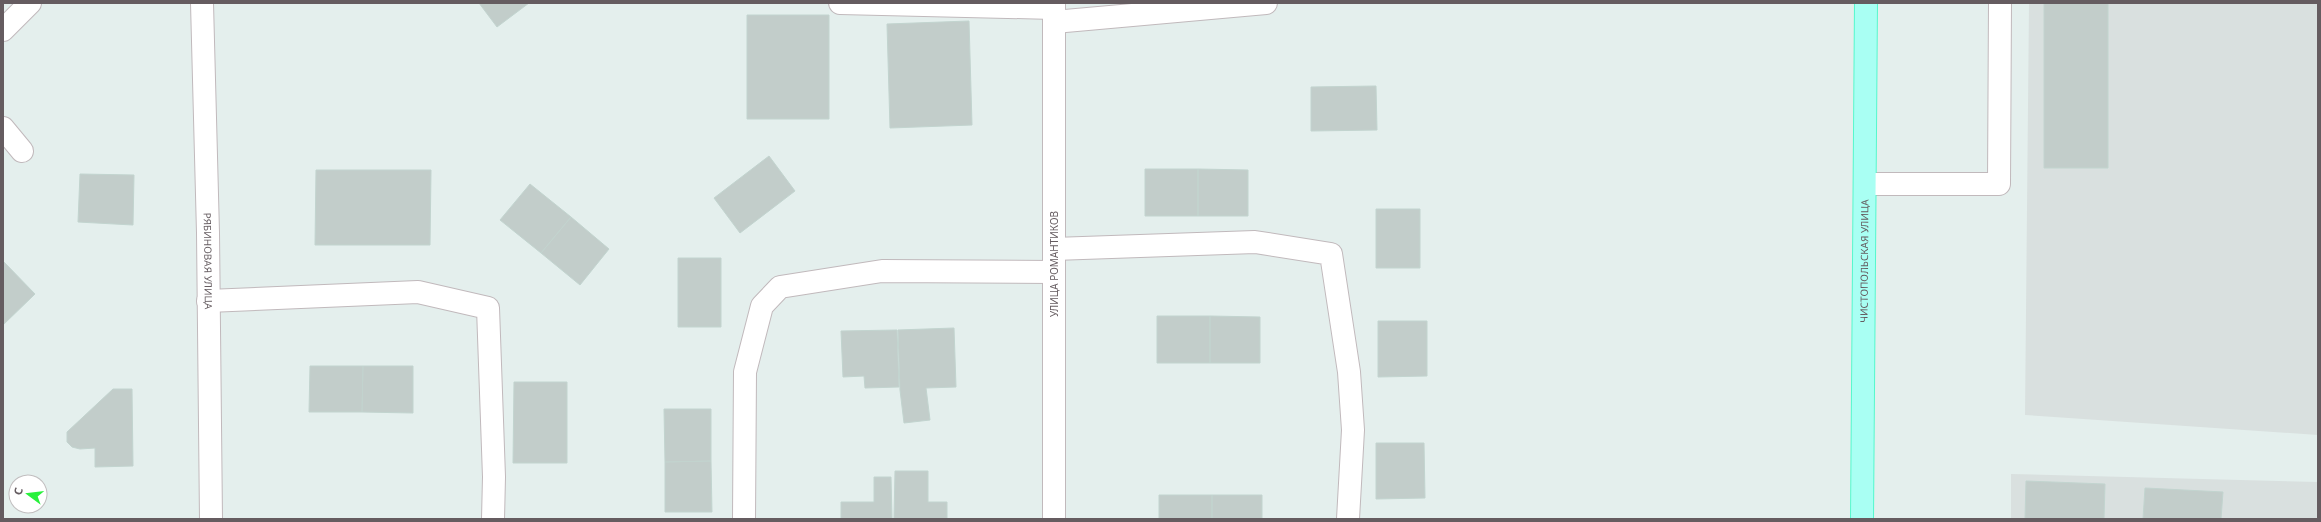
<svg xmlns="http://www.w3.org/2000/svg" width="2321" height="522" font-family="'Noto Sans',sans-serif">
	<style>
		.industrial { fill: #d9e0df }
		.building { fill: #c2cdca; stroke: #c2d4cf }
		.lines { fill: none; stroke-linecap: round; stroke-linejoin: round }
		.minor-casing { stroke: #c1b9bc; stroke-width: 24 }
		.major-casing { stroke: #55f8cd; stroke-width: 24 }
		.minor { stroke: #fff; stroke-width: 22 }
		.major { stroke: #a9fff3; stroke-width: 22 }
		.labels { text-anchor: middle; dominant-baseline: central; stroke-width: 3.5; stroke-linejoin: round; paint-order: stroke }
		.street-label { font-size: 10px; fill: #655c60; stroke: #fff }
	</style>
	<rect width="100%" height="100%" fill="#e4efed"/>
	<path class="industrial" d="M 2029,3 L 2318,3 L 2318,435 L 2025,415 Z
		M 2011,474 L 2318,482 L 2318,519 L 2011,519 Z"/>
	<path class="building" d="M 479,3 L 529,3 L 497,27 Z
		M 2044,3 L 2108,3 L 2108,168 L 2044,168 Z
		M 747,15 L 829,15 L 829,119 L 747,119 Z
		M 969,21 L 972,125 L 890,128 L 887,24 Z
		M 1376,86 L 1377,130 L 1311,131 L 1311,87 Z
		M 769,156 L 795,191 L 740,233 L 714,198 Z
		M 1145,169 L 1198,169 L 1198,216 L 1145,216 Z
		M 1198,169 L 1248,170 L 1248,216 L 1198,216 Z
		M 316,170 L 431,170 L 430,245 L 315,245 Z
		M 80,174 L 134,175 L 133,225 L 78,222 Z
		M 530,184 L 571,217 L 541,253 L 500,220 Z
		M 1376,209 L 1420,209 L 1420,268 L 1376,268 Z
		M 571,217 L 609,249 L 580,285 L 541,253 Z
		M 678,258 L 721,258 L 721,327 L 678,327 Z
		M 3,261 L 35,294 L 3,325 Z
		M 1157,316 L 1210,316 L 1210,363 L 1157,363 Z
		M 1210,316 L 1260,317 L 1260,363 L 1210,363 Z
		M 1378,321 L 1427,321 L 1427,376 L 1378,377 Z
		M 954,328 L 956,387 L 926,388 L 930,420 L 904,423 L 900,390 L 898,330 Z
		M 897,330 L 899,387 L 865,388 L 864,376 L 843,377 L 841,331 Z
		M 310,366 L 363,366 L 362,412 L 309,412 Z
		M 363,366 L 413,366 L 413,413 L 362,412 Z
		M 514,382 L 567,382 L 567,463 L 513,463 Z
		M 113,389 L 132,389 L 133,466 L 95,467 L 95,448 L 80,449 L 72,447 L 67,442 L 67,432 Z
		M 664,409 L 711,409 L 711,461 L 665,462 Z
		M 1376,443 L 1424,443 L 1425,498 L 1376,499 Z
		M 711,461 L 712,512 L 665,512 L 665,462 Z
		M 895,471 L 928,471 L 928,502 L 947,502 L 947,519 L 894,519 Z
		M 874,477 L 891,477 L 892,519 L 841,519 L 841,502 L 874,502 Z
		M 2026,481 L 2105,484 L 2104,519 L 2025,519 Z
		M 2145,488 L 2223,492 L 2221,519 L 2143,519 Z
		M 1159,495 L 1212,495 L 1212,519 L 1159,519 Z
		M 1212,495 L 1262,495 L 1262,519 L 1212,519 Z"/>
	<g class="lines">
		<g class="minor-casing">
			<g id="minor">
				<path id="s1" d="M 202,3 L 208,233 L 211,519"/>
				<path d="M 840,3 L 1054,8"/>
				<path d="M 1054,3 L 1054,519"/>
				<path d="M 1054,22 L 1266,3"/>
				<path d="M 3,30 L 30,3"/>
				<path d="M 3,128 L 22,151"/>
				<path d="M 1865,184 L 1999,184 L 2000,3"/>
				<path d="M 1054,249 L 1255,242 L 1331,254 L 1349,372 L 1353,430 L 1348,519"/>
				<path d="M 208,301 L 418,292 L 488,308 L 494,477 L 493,519"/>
				<path d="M 744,519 L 745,372 L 762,306 L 780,287 L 882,271 L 1054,272"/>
			</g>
		</g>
		<g class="major-casing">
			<g id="major">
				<path id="s2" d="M 1862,519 L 1866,3"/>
			</g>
		</g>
		<use href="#minor" class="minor"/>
		<use href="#major" class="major"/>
	</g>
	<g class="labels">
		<g class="street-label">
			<text stroke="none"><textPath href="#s1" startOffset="258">РЯБИНОВАЯ УЛИЦА</textPath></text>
			<text stroke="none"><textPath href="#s2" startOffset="258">ЧИСТОПОЛЬСКАЯ УЛИЦА</textPath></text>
			<text transform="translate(1054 264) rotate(-90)">УЛИЦА РОМАНТИКОВ</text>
		</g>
	</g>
	<rect width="2321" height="522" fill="none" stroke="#655c60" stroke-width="8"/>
	<g transform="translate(28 494) rotate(285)"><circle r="19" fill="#ffffff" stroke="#c1bebf"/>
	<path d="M0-3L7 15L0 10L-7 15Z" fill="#29f13c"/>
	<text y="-6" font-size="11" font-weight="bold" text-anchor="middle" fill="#655c60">С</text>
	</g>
</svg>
